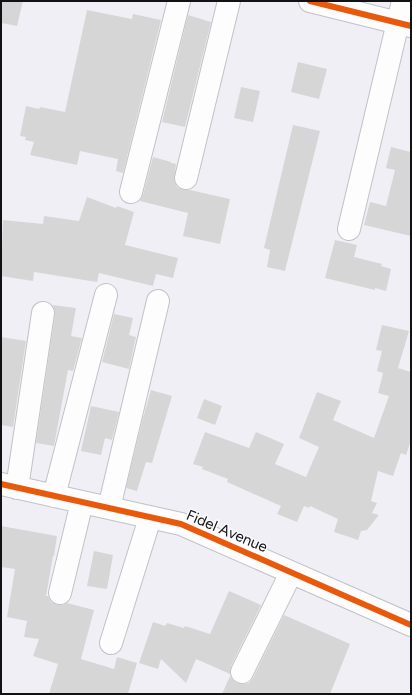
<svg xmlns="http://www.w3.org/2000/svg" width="412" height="695" font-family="Figtree,sans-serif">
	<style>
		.building { fill: #d7d6d7 }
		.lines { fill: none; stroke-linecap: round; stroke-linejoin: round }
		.minor-casing { stroke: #c2c1c6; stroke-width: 24 }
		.minor { stroke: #fdfdfe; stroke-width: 22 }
		.cycleway-casing { stroke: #fbfbfd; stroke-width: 8 }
		.cycleway { stroke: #e8590c; stroke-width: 6 }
		.labels { text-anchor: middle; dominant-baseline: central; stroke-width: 3; stroke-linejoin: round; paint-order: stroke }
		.street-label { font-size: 15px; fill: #121216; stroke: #fbfbfd }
	</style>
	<rect width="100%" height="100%" fill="#f0eff5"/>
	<path class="building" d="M 1,1 L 23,1 L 17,26 L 1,23 Z
		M 87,10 L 132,19 L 133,14 L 161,20 L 123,173 L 116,171 L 118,159 L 80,151 L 77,165 L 30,155 L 34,142 L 25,140 L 26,137 L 20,136 L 26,106 L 39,109 L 40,107 L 65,112 Z
		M 188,15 L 211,22 L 185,127 L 162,122 Z
		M 298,62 L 327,69 L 319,99 L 291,92 Z
		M 241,87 L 260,91 L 253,122 L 234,118 Z
		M 293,125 L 320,131 L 285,271 L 267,267 L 270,250 L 264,248 Z
		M 391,147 L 411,152 L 411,236 L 364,225 L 370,202 L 386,206 L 395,170 L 386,168 Z
		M 153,157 L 171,162 L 171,163 L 176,164 L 174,181 L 177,187 L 183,190 L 190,190 L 230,199 L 220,244 L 183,236 L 188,213 L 140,201 L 143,195 Z
		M 87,197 L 116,208 L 117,206 L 134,212 L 125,245 L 178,258 L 173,278 L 156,274 L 153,286 L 99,273 L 97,282 L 34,272 L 33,281 L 1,276 L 3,220 L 43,224 L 44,216 L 79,221 Z
		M 335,240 L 357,245 L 354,257 L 382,264 L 381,266 L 391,269 L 386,291 L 375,288 L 375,290 L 325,278 Z
		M 53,305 L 76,308 L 71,336 L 82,338 L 73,371 L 68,370 L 54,446 L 36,443 L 55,315 Z
		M 114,314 L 133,318 L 129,335 L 136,337 L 129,369 L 102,362 Z
		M 382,325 L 409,331 L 398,368 L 411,372 L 411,440 L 406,455 L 401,453 L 393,476 L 378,471 L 371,501 L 377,503 L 372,513 L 379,515 L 367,530 L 361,531 L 358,540 L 334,532 L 338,519 L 310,506 L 309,508 L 304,506 L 297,522 L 277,514 L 281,506 L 227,482 L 228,479 L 202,469 L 203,467 L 193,464 L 205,432 L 249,448 L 256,432 L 284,444 L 275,464 L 306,477 L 319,447 L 299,438 L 317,392 L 341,401 L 333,420 L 374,438 L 389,396 L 378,393 L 383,373 L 377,371 L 382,351 L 376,350 Z
		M 1,337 L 26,341 L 13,427 L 1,425 Z
		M 151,390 L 172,396 L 152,463 L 146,462 L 137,491 L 126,488 L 143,418 Z
		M 204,399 L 222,406 L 215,425 L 197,418 Z
		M 91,406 L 119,412 L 112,440 L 105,438 L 101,455 L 81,451 Z
		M 1,526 L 57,536 L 54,556 L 53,556 L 46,596 L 48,596 L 51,602 L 57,605 L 63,605 L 67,603 L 94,610 L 81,659 L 114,669 L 117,657 L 137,663 L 128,694 L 49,694 L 58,664 L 33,656 L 39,639 L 24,637 L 27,621 L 7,617 L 15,569 L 1,567 Z
		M 94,551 L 113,555 L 107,589 L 87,586 Z
		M 229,591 L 261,605 L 231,666 L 230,674 L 196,659 L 186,683 L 161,659 L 158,669 L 139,663 L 153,622 L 165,626 L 167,623 L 184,628 L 185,626 L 210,634 Z
		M 284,615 L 350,644 L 330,694 L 222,694 L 230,676 L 232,679 L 236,683 L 242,684 L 249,683 L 253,678 Z"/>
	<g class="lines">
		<g class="minor-casing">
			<path id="minor" d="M 310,1 L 411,26
				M 186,178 L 229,1
				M 131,192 L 179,1
				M 349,229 L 403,1
				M 1,484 L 181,524 L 411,625
				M 17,488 L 43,313
				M 54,496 L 106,295
				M 109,508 L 158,301
				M 60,593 L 82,502
				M 111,643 L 150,518
				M 242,672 L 291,573"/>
		</g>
		<use href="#minor" class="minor"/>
		<g class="cycleway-casing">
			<path id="cycleway" d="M 310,1 L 411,26
				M 1,484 L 181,524 L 411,625"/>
		</g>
		<use href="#cycleway" class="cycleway"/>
	</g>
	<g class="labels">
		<g class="street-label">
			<text transform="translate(227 531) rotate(23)">Fidel Avenue</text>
		</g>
	</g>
	<rect width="412" height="695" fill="none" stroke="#121216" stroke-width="4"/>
</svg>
